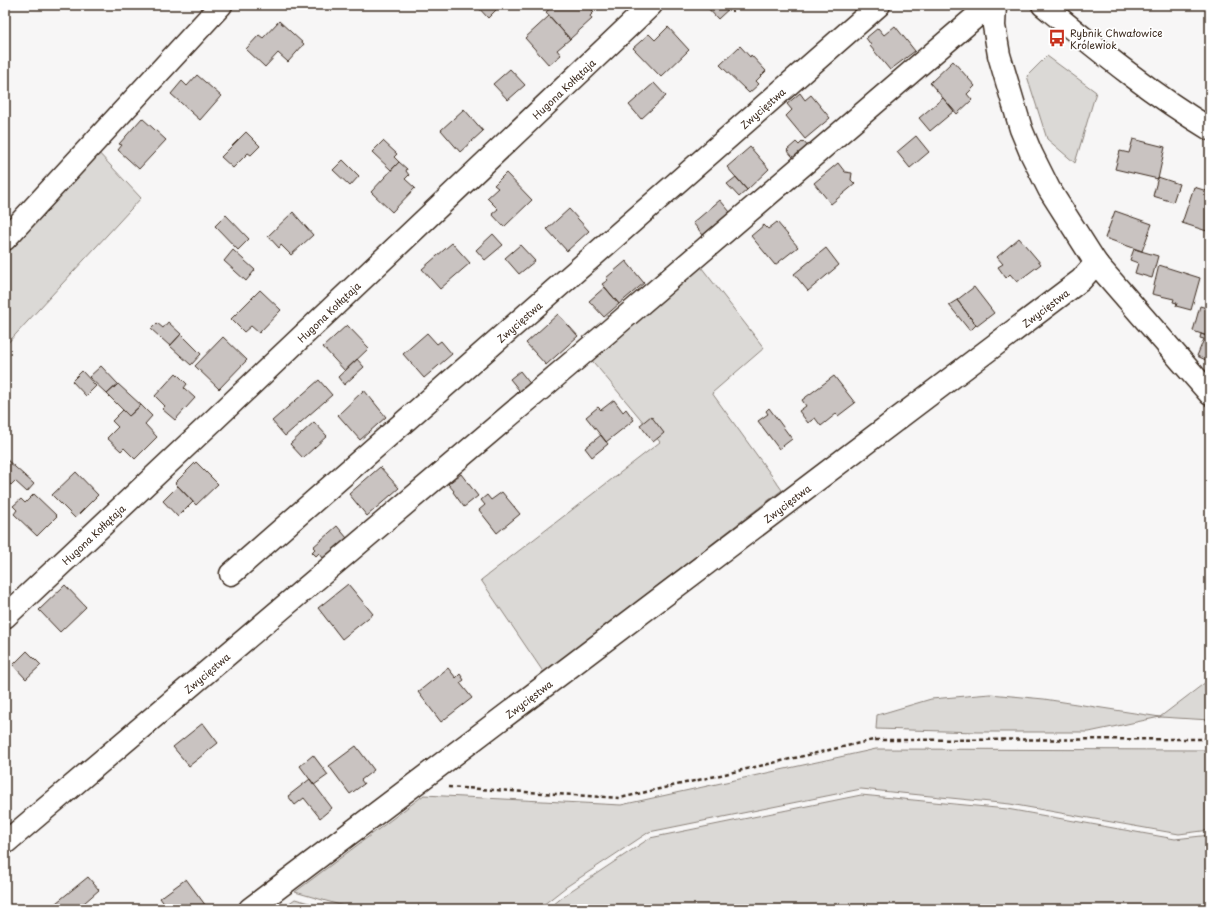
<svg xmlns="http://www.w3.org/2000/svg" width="1215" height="914" font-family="'Playpen Sans',sans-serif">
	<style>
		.green { fill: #dbd9d6; stroke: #8b827a }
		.building { fill: #c9c3c1; stroke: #3b2a1e }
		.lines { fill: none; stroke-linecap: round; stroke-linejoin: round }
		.minor-casing { stroke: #3b2a1e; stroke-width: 25 }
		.path { stroke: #3b2a1e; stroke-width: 2.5; stroke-dasharray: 4 3; stroke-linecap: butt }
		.minor { stroke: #fff; stroke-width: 22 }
		.labels { text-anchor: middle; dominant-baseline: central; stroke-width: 3.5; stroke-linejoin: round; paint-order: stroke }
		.poi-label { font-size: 10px; fill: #3b2a1e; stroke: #fff; text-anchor: start }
		.street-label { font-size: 10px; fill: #3b2a1e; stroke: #fff }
	</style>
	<rect width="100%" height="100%" fill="#f7f6f6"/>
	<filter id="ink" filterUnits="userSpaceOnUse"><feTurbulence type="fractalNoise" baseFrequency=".025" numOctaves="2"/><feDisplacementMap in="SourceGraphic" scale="8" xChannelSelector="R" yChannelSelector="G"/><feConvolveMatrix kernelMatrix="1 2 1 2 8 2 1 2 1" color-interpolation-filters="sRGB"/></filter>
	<g filter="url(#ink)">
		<path class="green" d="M 1047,56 L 1096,92 L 1075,163 L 1047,139 L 1027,76 Z
			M 96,150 L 141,198 L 5,346 L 5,249 Z
			M 698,263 L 764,348 L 712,393 L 782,490 L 544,673 L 481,580 L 660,442 L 589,357 Z
			M 1210,679 L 1210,720 L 1160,717 L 1089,732 L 977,732 L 876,729 L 877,715 L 931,699 L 990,694 L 1044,699 L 1160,717 Z
			M 876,749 L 1210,750 L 1210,830 L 1179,834 L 1010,804 L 861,789 L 649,832 L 566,887 L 538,909 L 354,909 L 295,892 L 424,795 L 621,805 Z
			M 861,795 L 1007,809 L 1175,839 L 1210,835 L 1210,909 L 548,909 L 569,892 L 650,838 Z
			M 295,899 L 330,909 L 281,909 Z"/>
		<path class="building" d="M 476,5 L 501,5 L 488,18 Z
			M 554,5 L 587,5 L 594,12 L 590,16 L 592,19 L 570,39 L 546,12 Z
			M 705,5 L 733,5 L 718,19 Z
			M 733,5 L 745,5 L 740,10 L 737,7 L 732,12 L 729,9 Z
			M 549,16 L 570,39 L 557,50 L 561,55 L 549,65 L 525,38 Z
			M 279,21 L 304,44 L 288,62 L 278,53 L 265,67 L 246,49 L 259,35 L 263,38 Z
			M 895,26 L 915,51 L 890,70 L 870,46 L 871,45 L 866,38 L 878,28 L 884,35 Z
			M 668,27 L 689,50 L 661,77 L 633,48 L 649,34 L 655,40 Z
			M 740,46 L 750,57 L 751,55 L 766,71 L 756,81 L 759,84 L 749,93 L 720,65 Z
			M 953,61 L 975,86 L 967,94 L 972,100 L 957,114 L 930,83 Z
			M 510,69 L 525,85 L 508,100 L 493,84 Z
			M 197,75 L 221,96 L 200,120 L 171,94 L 182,81 L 187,86 Z
			M 654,83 L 666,96 L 641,119 L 629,105 Z
			M 800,93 L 805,100 L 811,95 L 830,118 L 805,139 L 786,116 L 792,110 L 787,104 Z
			M 943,98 L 954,111 L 930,131 L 919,118 Z
			M 464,109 L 483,131 L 460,152 L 441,130 Z
			M 142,118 L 166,140 L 139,169 L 118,150 L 122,145 L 119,144 Z
			M 246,132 L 260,146 L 251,155 L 248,153 L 233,168 L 221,157 Z
			M 916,136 L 929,152 L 910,168 L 897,152 Z
			M 1133,139 L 1165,147 L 1158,179 L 1115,169 L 1120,151 L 1129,153 Z
			M 383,141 L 397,154 L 394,157 L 399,162 L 391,170 L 372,152 Z
			M 803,141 L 811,150 L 797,162 L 787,150 L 796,142 L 799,145 Z
			M 750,147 L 769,169 L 747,190 L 727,167 Z
			M 343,160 L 359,176 L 350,186 L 333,170 Z
			M 399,162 L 407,169 L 406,171 L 409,175 L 405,179 L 415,188 L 392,212 L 371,192 Z
			M 838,163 L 845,172 L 852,173 L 851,180 L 855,184 L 831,204 L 814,183 Z
			M 506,173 L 532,200 L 504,227 L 492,214 L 498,209 L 487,198 L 498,188 L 494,185 Z
			M 736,177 L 747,190 L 739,197 L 727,184 Z
			M 1158,177 L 1179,184 L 1173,202 L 1153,196 Z
			M 1194,187 L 1210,192 L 1210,232 L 1182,223 Z
			M 720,200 L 730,212 L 703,235 L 693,223 Z
			M 569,209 L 589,231 L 567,251 L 547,229 Z
			M 1115,211 L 1152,224 L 1142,251 L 1105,238 Z
			M 293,212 L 313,235 L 291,255 L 281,245 L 279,248 L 268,236 Z
			M 226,215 L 249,239 L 238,250 L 215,226 Z
			M 777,222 L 798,247 L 775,265 L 751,236 L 764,225 L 768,229 Z
			M 493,234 L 503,245 L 485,260 L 476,250 Z
			M 1019,238 L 1041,264 L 1017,282 L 1010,274 L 1006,278 L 998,267 L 1003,264 L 997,257 Z
			M 452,243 L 470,263 L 440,289 L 422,269 Z
			M 520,245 L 535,261 L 519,274 L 505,258 Z
			M 826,248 L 839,265 L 808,291 L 794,274 Z
			M 1134,249 L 1158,256 L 1152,278 L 1135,273 L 1138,263 L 1130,260 Z
			M 233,250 L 255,270 L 246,281 L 224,261 Z
			M 626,261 L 644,283 L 619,304 L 602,284 L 608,280 L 606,278 Z
			M 1159,265 L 1200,278 L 1191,310 L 1176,306 L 1177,303 L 1173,302 L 1174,299 L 1152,294 Z
			M 605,287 L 619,304 L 604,317 L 589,301 Z
			M 974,287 L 994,313 L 977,326 L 957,300 Z
			M 260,290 L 281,310 L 259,333 L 251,326 L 244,332 L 231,319 Z
			M 957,300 L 976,325 L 970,331 L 949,305 Z
			M 1200,306 L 1210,309 L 1210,337 L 1193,331 Z
			M 558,314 L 578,336 L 546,365 L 526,343 Z
			M 168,322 L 181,334 L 170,346 L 151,329 L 157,323 L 163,328 Z
			M 347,325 L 369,348 L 345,371 L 323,347 Z
			M 427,333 L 437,344 L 441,341 L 452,354 L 424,378 L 403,354 Z
			M 181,334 L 201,354 L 191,365 L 170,346 Z
			M 1201,334 L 1210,337 L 1210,354 L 1208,361 L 1197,356 L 1204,339 L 1200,338 Z
			M 223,337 L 247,360 L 219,389 L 195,366 Z
			M 357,359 L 364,367 L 344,385 L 338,377 Z
			M 101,366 L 118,384 L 107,394 L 89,377 Z
			M 82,371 L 96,386 L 86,396 L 72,381 Z
			M 520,371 L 532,386 L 519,397 L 516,393 L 519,390 L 510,379 Z
			M 176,373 L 187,384 L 184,388 L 195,398 L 175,420 L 162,409 L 165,406 L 155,396 Z
			M 834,376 L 855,403 L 838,416 L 836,414 L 821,426 L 815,418 L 808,423 L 799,411 L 806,406 L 802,400 Z
			M 319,380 L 332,395 L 285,436 L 272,421 Z
			M 118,384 L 141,405 L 129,416 L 107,394 Z
			M 364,390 L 386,417 L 360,440 L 338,415 Z
			M 614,400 L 623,412 L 626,409 L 634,420 L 606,442 L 586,417 L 598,407 L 601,410 Z
			M 141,405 L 152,416 L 145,424 L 157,437 L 135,459 L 124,448 L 121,451 L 107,438 L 118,427 L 112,421 L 123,410 L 129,416 Z
			M 769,408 L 792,439 L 779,449 L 758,421 L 768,414 L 766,411 Z
			M 651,416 L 664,433 L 653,442 L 640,425 Z
			M 314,422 L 327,436 L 303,458 L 290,444 Z
			M 601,435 L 608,444 L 592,457 L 585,448 Z
			M 6,459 L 34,484 L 27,492 L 15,481 L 11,485 L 5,480 L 5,461 Z
			M 196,462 L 218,484 L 196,505 L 175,483 Z
			M 380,467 L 399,488 L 367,516 L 349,494 Z
			M 76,472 L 98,495 L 75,518 L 52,495 Z
			M 461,474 L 478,496 L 464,507 L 453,492 L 454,491 L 448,484 Z
			M 178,486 L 193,502 L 178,517 L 163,501 Z
			M 502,492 L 520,514 L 497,533 L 479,510 L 485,505 L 481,500 L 487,495 L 491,500 Z
			M 34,494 L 57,516 L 37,536 L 14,514 L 17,510 L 13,506 L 21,499 L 25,503 Z
			M 337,526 L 347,538 L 324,559 L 319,553 L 316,556 L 312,552 L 315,549 L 313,547 Z
			M 348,584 L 373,614 L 342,639 L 318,608 Z
			M 65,585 L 86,607 L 60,632 L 39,610 Z
			M 27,651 L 41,665 L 26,679 L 13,665 Z
			M 448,668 L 456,678 L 460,674 L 464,680 L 460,683 L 472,698 L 441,722 L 418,692 Z
			M 203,723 L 218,743 L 189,766 L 173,747 Z
			M 356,746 L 374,770 L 361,780 L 364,784 L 350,794 L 329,766 Z
			M 313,755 L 328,775 L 314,785 L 300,766 Z
			M 310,779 L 332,808 L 320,818 L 304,798 L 295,805 L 288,796 Z
			M 88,877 L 99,890 L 84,903 L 76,909 L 53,909 L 51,907 Z
			M 186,879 L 206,906 L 202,909 L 168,909 L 160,898 Z"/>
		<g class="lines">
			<g class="minor-casing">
				<g id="minor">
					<path d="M 1043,5 C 1097,49 1150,93 1210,129"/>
					<path d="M 5,239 L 221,5"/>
					<path d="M 1096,263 L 1210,394"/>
					<path id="s1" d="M 231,574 L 879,5"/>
					<path id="s2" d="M 5,617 L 214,420 L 651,5"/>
					<path id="s3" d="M 5,843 L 608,332 L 980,13 L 993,5"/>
					<path id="s4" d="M 250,909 L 1081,280 L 1096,263 L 1049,189 L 1031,153 L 1021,129 L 999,55 L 994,26 L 995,5"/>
				</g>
			</g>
			<path class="path" d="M 448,787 L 620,798 L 873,740 L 1210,739"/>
			<use href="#minor" class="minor"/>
		</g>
	</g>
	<defs>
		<g id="bus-bare" transform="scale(1.38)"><path d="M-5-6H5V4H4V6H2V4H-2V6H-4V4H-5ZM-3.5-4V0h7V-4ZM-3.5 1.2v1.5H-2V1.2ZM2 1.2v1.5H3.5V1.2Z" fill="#c8321e" stroke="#fff" stroke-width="2.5" paint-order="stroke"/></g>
	</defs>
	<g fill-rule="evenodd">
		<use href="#bus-bare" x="1057" y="38"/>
	</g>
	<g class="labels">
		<g class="poi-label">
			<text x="1070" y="32">Rybnik Chwałowice<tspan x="1070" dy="12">Królewiok</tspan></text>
		</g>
		<g class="street-label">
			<text stroke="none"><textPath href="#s2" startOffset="769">Hugona Kołłątaja</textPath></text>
			<text stroke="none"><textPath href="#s1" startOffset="707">Zwycięstwa</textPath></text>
			<text stroke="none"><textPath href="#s4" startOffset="997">Zwycięstwa</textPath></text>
			<text stroke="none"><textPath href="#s2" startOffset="445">Hugona Kołłątaja</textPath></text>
			<text stroke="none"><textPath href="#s1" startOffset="383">Zwycięstwa</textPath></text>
			<text stroke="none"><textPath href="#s4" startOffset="673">Zwycięstwa</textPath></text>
			<text stroke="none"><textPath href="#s2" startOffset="121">Hugona Kołłątaja</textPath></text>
			<text stroke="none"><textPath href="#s3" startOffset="264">Zwycięstwa</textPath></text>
			<text stroke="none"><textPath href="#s4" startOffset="349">Zwycięstwa</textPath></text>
		</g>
	</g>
	<rect width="1215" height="914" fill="none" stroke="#fff" stroke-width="20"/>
	<rect x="10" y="10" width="1195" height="894" fill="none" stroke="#3b2a1e" stroke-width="1.5" filter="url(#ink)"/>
</svg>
